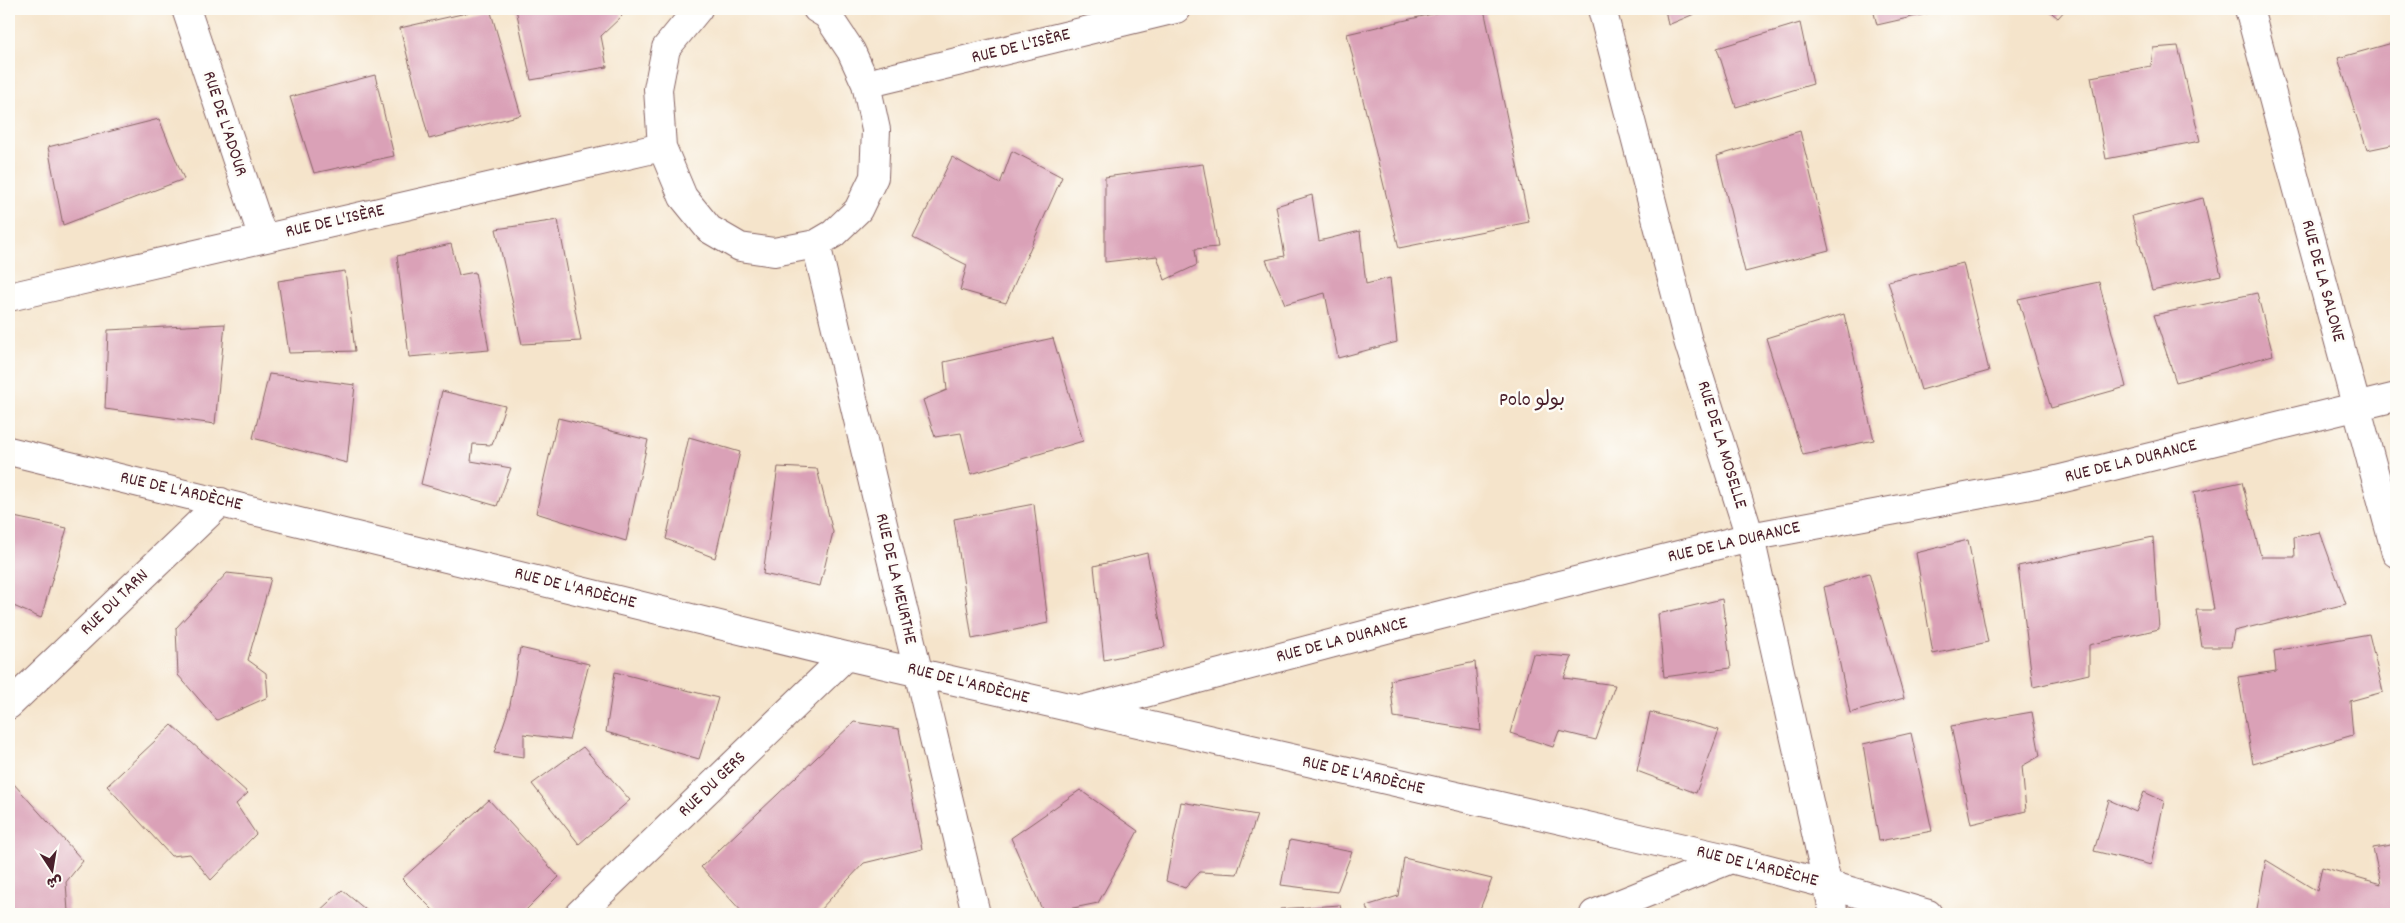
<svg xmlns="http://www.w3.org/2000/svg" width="2405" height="923" font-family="Dekko,'Playpen Sans Arabic',sans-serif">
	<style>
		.building { fill: #daa1b7 }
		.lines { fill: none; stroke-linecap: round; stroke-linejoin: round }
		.minor-casing { stroke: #866463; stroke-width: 30 }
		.minor { stroke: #fff; stroke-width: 28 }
		.labels { text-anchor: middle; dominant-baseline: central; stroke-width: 5; stroke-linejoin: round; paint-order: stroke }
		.street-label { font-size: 18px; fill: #4a1f2b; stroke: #fdfcf7 }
		.quarter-label { font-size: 20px; fill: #4a1f2b; stroke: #fdfcf7 }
	</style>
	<rect width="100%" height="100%" fill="#fdfcf7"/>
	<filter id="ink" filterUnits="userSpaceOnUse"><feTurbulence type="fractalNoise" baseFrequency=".02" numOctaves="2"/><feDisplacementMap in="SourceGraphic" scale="10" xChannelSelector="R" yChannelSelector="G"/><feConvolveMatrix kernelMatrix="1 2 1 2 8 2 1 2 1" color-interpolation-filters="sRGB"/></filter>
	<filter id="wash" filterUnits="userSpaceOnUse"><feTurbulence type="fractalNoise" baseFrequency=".0096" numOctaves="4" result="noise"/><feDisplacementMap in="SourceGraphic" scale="20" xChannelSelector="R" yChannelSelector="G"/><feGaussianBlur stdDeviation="1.12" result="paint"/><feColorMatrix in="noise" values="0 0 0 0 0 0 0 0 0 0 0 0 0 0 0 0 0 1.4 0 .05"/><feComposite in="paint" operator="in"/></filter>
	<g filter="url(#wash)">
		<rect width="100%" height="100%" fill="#f5e4cb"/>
		<g id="blocks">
			<path class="building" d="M 484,9 L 490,9 L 521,115 L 429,139 L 400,28 Z
				M 516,9 L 620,9 L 622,16 L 601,36 L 607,67 L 531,80 Z
				M 1453,9 L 1484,9 L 1529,222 L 1399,248 L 1347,34 Z
				M 1665,9 L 1706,9 L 1668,25 Z
				M 1873,9 L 1943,9 L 1943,10 L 1877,25 Z
				M 2047,9 L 2066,9 L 2058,18 Z
				M 1800,23 L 1813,84 L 1736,107 L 1717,48 Z
				M 2396,42 L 2396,144 L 2367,150 L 2338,58 Z
				M 2178,46 L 2200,141 L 2106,159 L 2091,77 L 2151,66 L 2153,48 Z
				M 375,75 L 394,156 L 314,173 L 290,97 Z
				M 9,94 L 14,118 L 9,120 Z
				M 159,119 L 184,179 L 63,225 L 48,147 Z
				M 1800,131 L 1829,250 L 1745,272 L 1717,156 Z
				M 1012,151 L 1062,177 L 1006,303 L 960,290 L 967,265 L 913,238 L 952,157 L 1000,184 Z
				M 1203,164 L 1218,247 L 1195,249 L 1197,265 L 1165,280 L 1157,256 L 1105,262 L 1105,177 Z
				M 1312,195 L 1319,241 L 1360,231 L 1366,284 L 1390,278 L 1397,342 L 1338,358 L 1325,293 L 1285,304 L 1266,260 L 1285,256 L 1276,206 Z
				M 2203,198 L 2221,275 L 2152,290 L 2132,216 Z
				M 558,220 L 581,341 L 522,344 L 496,229 Z
				M 451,244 L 459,275 L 475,272 L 489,350 L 409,357 L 397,256 Z
				M 1963,263 L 1989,371 L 1921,390 L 1888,281 Z
				M 345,271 L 355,351 L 289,353 L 278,281 Z
				M 2099,282 L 2126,387 L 2051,408 L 2018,299 Z
				M 2257,293 L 2273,355 L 2176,382 L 2154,315 Z
				M 1844,314 L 1874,440 L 1803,455 L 1766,338 Z
				M 225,324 L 215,424 L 105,409 L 108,330 Z
				M 1053,338 L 1083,441 L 971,474 L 961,433 L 935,437 L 923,400 L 947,390 L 944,362 Z
				M 269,374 L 355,385 L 347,463 L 253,438 Z
				M 442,391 L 505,406 L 492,445 L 473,444 L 471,461 L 511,468 L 497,506 L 421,484 Z
				M 558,418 L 648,440 L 626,541 L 536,513 Z
				M 689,437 L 740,452 L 715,558 L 666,539 Z
				M 778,467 L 817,469 L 833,532 L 820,586 L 763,574 Z
				M 2242,482 L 2261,557 L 2295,557 L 2294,537 L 2320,532 L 2346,604 L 2234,631 L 2231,647 L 2202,647 L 2196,610 L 2214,610 L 2194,492 Z
				M 1034,504 L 1048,623 L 972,639 L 954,519 Z
				M 9,516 L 67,528 L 41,618 L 9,604 Z
				M 2153,537 L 2159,629 L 2089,645 L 2089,674 L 2033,687 L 2018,566 Z
				M 1968,540 L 1988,642 L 1933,654 L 1916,553 Z
				M 1147,553 L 1165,647 L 1104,660 L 1094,566 Z
				M 227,573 L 271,578 L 248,660 L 266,673 L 268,697 L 217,720 L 178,675 L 176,628 Z
				M 1869,573 L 1904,698 L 1850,713 L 1824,587 Z
				M 1722,599 L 1731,668 L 1664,677 L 1658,614 Z
				M 2369,634 L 2383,692 L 2350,701 L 2353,735 L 2253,764 L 2238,677 L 2276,671 L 2274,651 Z
				M 520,648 L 589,664 L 569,740 L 524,734 L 524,757 L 494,753 L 510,705 Z
				M 1533,654 L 1572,657 L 1564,678 L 1615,685 L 1596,740 L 1559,731 L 1553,747 L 1510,733 Z
				M 1475,662 L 1481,731 L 1394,717 L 1390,680 Z
				M 615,672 L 718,698 L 699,759 L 606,732 Z
				M 1650,712 L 1719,730 L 1696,793 L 1637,771 Z
				M 2032,712 L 2040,756 L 2022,766 L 2026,811 L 1971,824 L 1951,726 Z
				M 854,722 L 899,729 L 922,849 L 864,863 L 816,914 L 744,914 L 701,867 Z
				M 172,725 L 248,793 L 236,804 L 256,834 L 211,880 L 190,854 L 171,856 L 107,786 Z
				M 1911,733 L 1932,831 L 1879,841 L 1863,744 Z
				M 583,747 L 630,800 L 579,844 L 532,784 Z
				M 13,783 L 83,861 L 66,882 L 68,912 L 60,914 L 9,914 L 9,788 Z
				M 1080,790 L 1138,831 L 1098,903 L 1044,914 L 1011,838 Z
				M 2144,792 L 2164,801 L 2151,865 L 2094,851 L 2109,800 L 2136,812 Z
				M 489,800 L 559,877 L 522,914 L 437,914 L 402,879 Z
				M 1181,802 L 1257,815 L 1237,874 L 1200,872 L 1185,888 L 1166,881 Z
				M 1290,840 L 1352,852 L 1337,892 L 1281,885 Z
				M 2396,844 L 2396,914 L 2256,914 L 2266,860 L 2317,891 L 2322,867 L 2381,884 L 2373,848 Z
				M 1404,858 L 1492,879 L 1478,914 L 1370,914 L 1366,906 L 1398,896 Z
				M 342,890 L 371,914 L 316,914 Z
				M 1340,905 L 1342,914 L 1281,914 L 1280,909 Z"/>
		</g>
	</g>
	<g filter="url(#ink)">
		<use href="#blocks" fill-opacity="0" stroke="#866463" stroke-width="1"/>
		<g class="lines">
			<g class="minor-casing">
				<path id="minor" d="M 186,9 L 263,238
					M 698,9 L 666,48 L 658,89 L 662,147 L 683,197 L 709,229 L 740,247 L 774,252 L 816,244 L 833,234 L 858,210 L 874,177 L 876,130 L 866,84 L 851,51 L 827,15 L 817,9
					M 1602,9 L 1688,341 L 1750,537 L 1834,914
					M 2249,9 L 2396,553
					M 866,84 L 1176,9
					M 816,244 L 976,914
					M 9,297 L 662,147
					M 9,451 L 846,656 L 1731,859 L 1826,884 L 1928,914
					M 9,705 L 221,502
					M 1081,710 L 1409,623 L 1750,537 L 2052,481 L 2396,397
					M 579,914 L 846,656
					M 1594,914 L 1731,859"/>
			</g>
			<use href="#minor" class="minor"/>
		</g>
	</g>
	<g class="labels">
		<g class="street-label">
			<text transform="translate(1021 47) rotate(-14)">RUE DE L'ISÈRE</text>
			<text transform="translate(224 124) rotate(72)">RUE DE L'ADOUR</text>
			<text transform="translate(335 222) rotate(-13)">RUE DE L'ISÈRE</text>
			<text transform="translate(2322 281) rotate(75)">RUE DE LA SALONE</text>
			<text transform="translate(1721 445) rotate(73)">RUE DE LA MOSELLE</text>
			<text transform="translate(2131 462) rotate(-14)">RUE DE LA DURANCE</text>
			<text transform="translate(181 492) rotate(13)">RUE DE L'ARDÈCHE</text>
			<text transform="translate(1734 543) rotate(-13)">RUE DE LA DURANCE</text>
			<text transform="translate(895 579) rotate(77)">RUE DE LA MEURTHE</text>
			<text transform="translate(575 589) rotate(14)">RUE DE L'ARDÈCHE</text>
			<text transform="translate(115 603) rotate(-44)">RUE DU TARN</text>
			<text transform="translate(1342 641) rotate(-15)">RUE DE LA DURANCE</text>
			<text transform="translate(968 684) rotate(14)">RUE DE L'ARDÈCHE</text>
			<text transform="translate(1363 776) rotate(13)">RUE DE L'ARDÈCHE</text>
			<text transform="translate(713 785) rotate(-44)">RUE DU GERS</text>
			<text transform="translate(1757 867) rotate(14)">RUE DE L'ARDÈCHE</text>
		</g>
		<g class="quarter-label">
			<text x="1532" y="401">Polo بولو</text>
		</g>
	</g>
	<rect width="2405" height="923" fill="none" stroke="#fdfcf7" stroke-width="30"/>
	<g transform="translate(52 870) rotate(168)" stroke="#fdfcf7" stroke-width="4" paint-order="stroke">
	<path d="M0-4L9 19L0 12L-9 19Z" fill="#4a1f2b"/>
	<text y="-8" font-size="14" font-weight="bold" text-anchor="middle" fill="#4a1f2b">ش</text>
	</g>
</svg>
